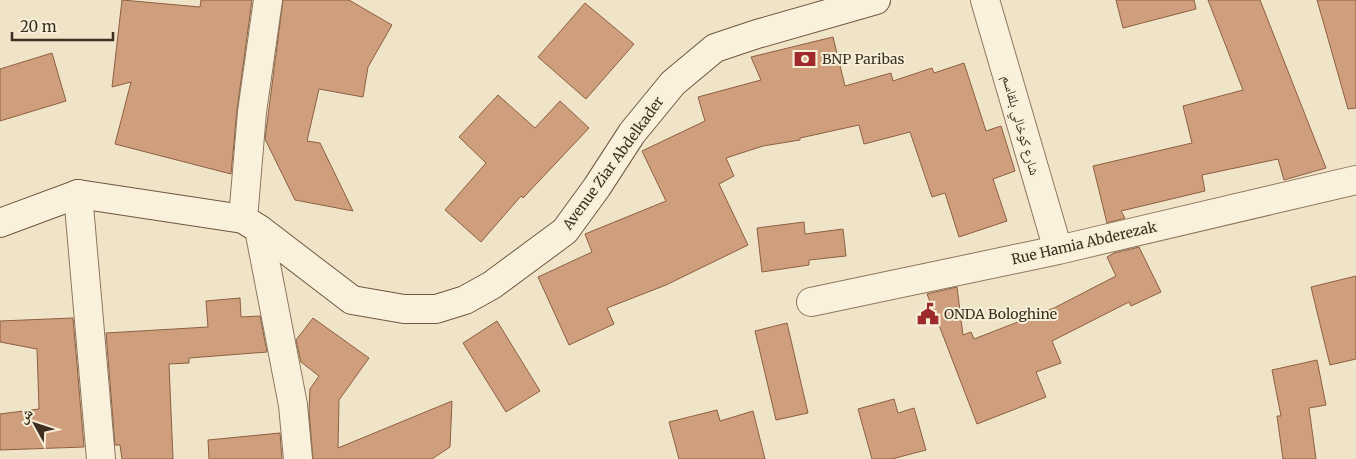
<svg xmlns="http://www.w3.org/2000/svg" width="1356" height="459" font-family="Merriweather,'Noto Naskh Arabic',serif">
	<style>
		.building { fill: #cf9f7d; stroke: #8d5f41 }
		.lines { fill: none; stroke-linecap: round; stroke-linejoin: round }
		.street-casing { stroke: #8d765c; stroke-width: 30 }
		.secondary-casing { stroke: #6f573f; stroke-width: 30 }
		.street { stroke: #faf1dc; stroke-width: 28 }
		.secondary { stroke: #faf1dc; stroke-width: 28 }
		.labels { text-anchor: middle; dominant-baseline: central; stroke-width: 4; stroke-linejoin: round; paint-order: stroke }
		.poi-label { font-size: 14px; fill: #3d2e20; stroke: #f7eed8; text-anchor: start }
		.street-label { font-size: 14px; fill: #3d2e20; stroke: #f7eed8 }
	</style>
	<rect width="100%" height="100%" fill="#f0e4c8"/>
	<path class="building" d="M 122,0 L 200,7 L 201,0 L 252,0 L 237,110 L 231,174 L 115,144 L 131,82 L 112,87 Z
		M 283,0 L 349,0 L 392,25 L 368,67 L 363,97 L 319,89 L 307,141 L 320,143 L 353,211 L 295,200 L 265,139 Z
		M 1116,0 L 1194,0 L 1196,9 L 1123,28 Z
		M 1208,0 L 1260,0 L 1326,168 L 1284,180 L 1278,159 L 1202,175 L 1205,191 L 1121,211 L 1125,218 L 1107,223 L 1093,166 L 1192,143 L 1183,106 L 1243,90 Z
		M 1317,0 L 1356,0 L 1356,108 L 1348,109 Z
		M 585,3 L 634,44 L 586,99 L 538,57 Z
		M 833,37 L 845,86 L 891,73 L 893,81 L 932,68 L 934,73 L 964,63 L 986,131 L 1001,126 L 1015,171 L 993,179 L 1007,221 L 959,237 L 945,193 L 932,197 L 910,132 L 864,144 L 859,125 L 800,138 L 800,140 L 763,146 L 726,158 L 734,176 L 719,184 L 748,245 L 666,285 L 607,308 L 614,324 L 569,345 L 538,277 L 592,252 L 585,234 L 666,201 L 642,151 L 705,121 L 698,97 L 761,80 L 751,57 Z
		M 52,53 L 66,101 L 0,121 L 0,69 Z
		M 498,95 L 535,128 L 560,101 L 589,128 L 523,198 L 521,196 L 481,242 L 445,210 L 486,163 L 459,137 Z
		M 804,222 L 805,234 L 843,229 L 846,256 L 809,260 L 809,265 L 762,272 L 757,228 Z
		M 1139,247 L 1161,292 L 1131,306 L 1129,302 L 1052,341 L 1061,363 L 1036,372 L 1046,397 L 977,424 L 927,294 L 957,287 L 963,335 L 971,332 L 974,339 L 1054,308 L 1116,276 L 1107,257 L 1114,253 Z
		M 1356,276 L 1356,359 L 1330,365 L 1311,287 Z
		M 240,298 L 241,317 L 260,316 L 267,352 L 189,358 L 189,363 L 169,364 L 173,459 L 122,459 L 120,445 L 115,445 L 106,333 L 208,327 L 206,301 Z
		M 73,318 L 84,447 L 0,450 L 0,414 L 39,409 L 37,349 L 0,342 L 0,321 Z
		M 313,318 L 369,358 L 339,400 L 338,448 L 452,401 L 450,447 L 432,459 L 313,459 L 309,411 L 310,389 L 319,376 L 301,362 L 296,340 Z
		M 497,321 L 540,391 L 506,412 L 463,343 Z
		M 787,323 L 808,413 L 776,420 L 755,331 Z
		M 1317,360 L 1326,405 L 1309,408 L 1316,459 L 1283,459 L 1277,416 L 1281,416 L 1272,370 Z
		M 894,399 L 898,413 L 914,408 L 926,450 L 892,459 L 872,459 L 858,409 Z
		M 717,410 L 720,421 L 753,411 L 765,459 L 679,459 L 669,422 Z
		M 280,433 L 282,459 L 209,459 L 208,440 Z"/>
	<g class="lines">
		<g class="street-casing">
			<path id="street" d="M 985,0 L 1058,250
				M 78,194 L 101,459
				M 243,219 L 252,112 L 268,0
				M 259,229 L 293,405 L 298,459
				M 811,302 L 1058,250 L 1356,180"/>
		</g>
		<g class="secondary-casing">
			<path id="secondary" d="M 0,223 L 78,194 L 243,219 L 259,229 L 352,300 L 404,309 L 436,309 L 465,300 L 492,285 L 565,231 L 597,187 L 632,133 L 673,83 L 715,48 L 757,34 L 876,0"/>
		</g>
		<use href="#street" class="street"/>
		<use href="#secondary" class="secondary"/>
	</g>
	<defs>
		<g id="bank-bare" transform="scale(1.725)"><path d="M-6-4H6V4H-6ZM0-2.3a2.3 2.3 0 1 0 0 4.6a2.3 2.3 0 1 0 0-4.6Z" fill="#9e2a2b" stroke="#f7eed8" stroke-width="2.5" paint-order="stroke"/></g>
		<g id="civic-bare" transform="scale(1.725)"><path d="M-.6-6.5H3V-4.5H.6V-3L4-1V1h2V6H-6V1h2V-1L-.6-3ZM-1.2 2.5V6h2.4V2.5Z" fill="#9e2a2b" stroke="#f7eed8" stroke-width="2.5" paint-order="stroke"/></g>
	</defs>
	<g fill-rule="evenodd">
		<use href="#bank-bare" x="805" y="59"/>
		<use href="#civic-bare" x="928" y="314"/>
	</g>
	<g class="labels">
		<g class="poi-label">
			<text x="822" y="59">BNP Paribas</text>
			<text x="944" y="314">ONDA Bologhine</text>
		</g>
		<g class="street-label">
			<text transform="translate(1021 125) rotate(74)">شارع كوخالي بلقاسم</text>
			<text transform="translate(613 163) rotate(-54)">Avenue Ziar Abdelkader</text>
			<text transform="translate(1084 243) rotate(-13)">Rue Hamia Abderezak</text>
		</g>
	</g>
	<g transform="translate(35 424) rotate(310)" stroke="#f7eed8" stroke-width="4" paint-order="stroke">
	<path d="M0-4L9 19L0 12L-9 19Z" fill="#3d2e20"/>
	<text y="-8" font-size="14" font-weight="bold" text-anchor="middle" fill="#3d2e20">ش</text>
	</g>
	<path d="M12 32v8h101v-8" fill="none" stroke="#3d2e20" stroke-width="2.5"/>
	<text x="20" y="32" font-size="15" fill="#3d2e20" stroke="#f7eed8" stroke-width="4" paint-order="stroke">20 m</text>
</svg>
